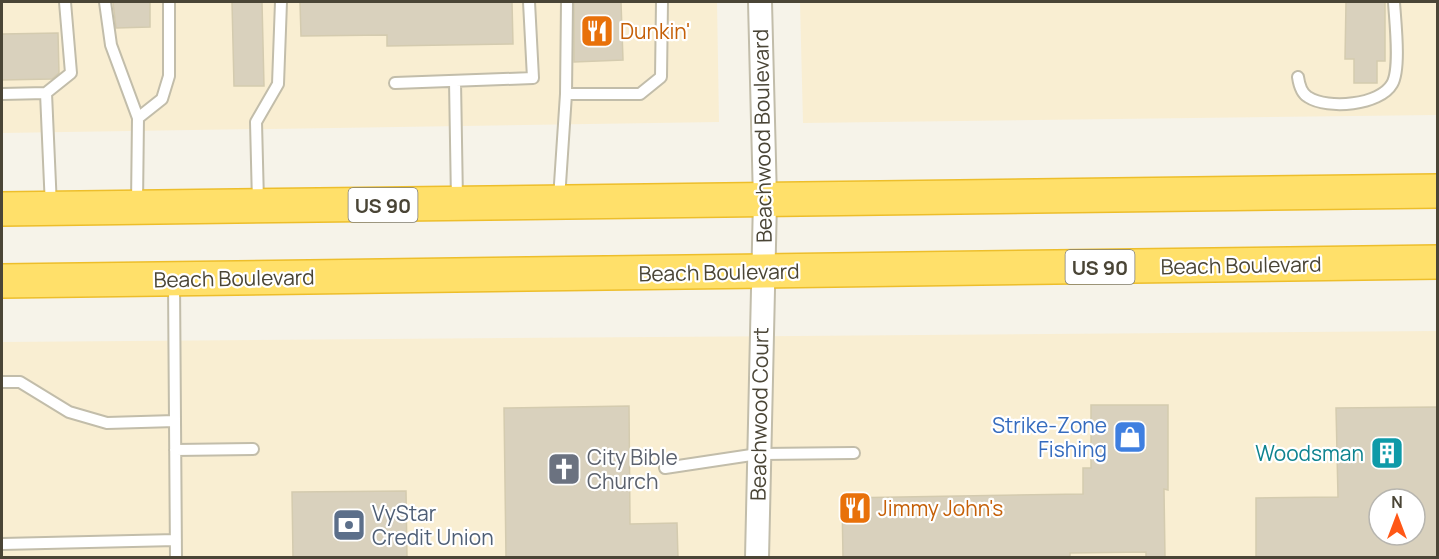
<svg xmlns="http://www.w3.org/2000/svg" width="1439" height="559" font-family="Manrope,sans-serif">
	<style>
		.commercial { fill: #f9eed2; fill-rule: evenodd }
		.building { fill: #d9d1bd; stroke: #d4cbaf; stroke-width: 1.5; fill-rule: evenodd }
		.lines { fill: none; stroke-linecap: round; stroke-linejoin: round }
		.lane-casing { stroke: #c2bdaa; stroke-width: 14 }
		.street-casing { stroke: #c2bdaa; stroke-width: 26 }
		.highway-casing { stroke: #edbe2b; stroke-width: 36 }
		.lane { stroke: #fff; stroke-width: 10 }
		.street { stroke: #fff; stroke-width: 22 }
		.highway { stroke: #ffe06a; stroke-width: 33 }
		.labels { text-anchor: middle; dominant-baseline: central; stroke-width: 4.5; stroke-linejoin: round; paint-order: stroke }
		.shield { fill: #fff; stroke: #807d72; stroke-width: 1.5 }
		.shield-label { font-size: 20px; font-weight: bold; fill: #4a4536 }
		.food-label { font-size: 21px; fill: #c56008; stroke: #fff; text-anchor: start }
		.street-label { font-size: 21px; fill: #4a4536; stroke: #fff }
		.shop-label { font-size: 21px; fill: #366cbe; stroke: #fff; text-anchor: end }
		.culture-label { font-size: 21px; fill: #0d838f; stroke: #fff; text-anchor: end }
		.worship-label { font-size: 21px; fill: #5b616d; stroke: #fff; text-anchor: start }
		.service-label { font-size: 21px; fill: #4e5e75; stroke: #fff; text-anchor: start }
	</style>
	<rect width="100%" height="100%" fill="#f6f3e9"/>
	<path class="commercial" d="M 2,2 L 717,2 L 719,122 L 2,133 Z
		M 800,2 L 1437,2 L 1437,115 L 803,123 Z
		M 1437,331 L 1437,557 L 2,557 L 2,342 ZM 1379,499 L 1415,499 L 1415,535 L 1379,535 Z"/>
	<path class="building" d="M 113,2 L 150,2 L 150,27 L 116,28 Z
		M 232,2 L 262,2 L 264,86 L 234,86 Z
		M 300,2 L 512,2 L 513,44 L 387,46 L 387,35 L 301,36 Z
		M 574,2 L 621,2 L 623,60 L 574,62 Z
		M 1346,2 L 1385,2 L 1385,61 L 1377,61 L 1377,83 L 1354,83 L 1354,59 L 1345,59 Z
		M 58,33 L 59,73 L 52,79 L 2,80 L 2,34 Z
		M 1091,405 L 1168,405 L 1168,490 L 1164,489 L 1165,558 L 1146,558 L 1146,552 L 1070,553 L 1070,558 L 843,558 L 842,498 L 1083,494 L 1083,468 L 1091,468 Z
		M 629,406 L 630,524 L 677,523 L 678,558 L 506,558 L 504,408 Z
		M 1437,407 L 1437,558 L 1256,558 L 1256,498 L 1338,497 L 1336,408 ZM 1379,499 L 1415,499 L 1415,535 L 1379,535 Z
		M 406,491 L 407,558 L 293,558 L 292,492 Z"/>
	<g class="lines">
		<g class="lane-casing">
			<path id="lane" d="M 105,2 L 111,45 L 138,118 L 137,204
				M 1298,77 C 1299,84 1301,93 1308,97 C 1328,110 1380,105 1392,84 C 1401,69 1395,20 1394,2
				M 455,81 L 457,201
				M 395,83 L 533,78 L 529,2
				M 46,93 L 71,73 L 65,2
				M 2,94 L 46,93 L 51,207
				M 566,94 L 640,94 L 661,77 L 662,2
				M 138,118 L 162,99 L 169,76 L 169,2
				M 559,199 L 566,94 L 567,2
				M 258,202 L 256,122 L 278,84 L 281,2
				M 174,282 L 176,558
				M 2,382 L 20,382 L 69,412 L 107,423 L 175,421
				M 175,450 L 253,449
				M 665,468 L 758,454 L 854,453
				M 2,544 L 176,540"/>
		</g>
		<g class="street-casing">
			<path id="street" d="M 757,558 L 765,200 L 760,2"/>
		</g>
		<g class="highway-casing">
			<path id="highway" d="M 2,209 L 1438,191
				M 2,281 L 1438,262"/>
		</g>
		<use href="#lane" class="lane"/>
		<use href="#street" class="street"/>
		<use href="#highway" class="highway"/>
	</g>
	<defs>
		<g id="restaurant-square" transform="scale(1.725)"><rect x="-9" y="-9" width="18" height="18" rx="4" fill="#e8710a" stroke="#fff"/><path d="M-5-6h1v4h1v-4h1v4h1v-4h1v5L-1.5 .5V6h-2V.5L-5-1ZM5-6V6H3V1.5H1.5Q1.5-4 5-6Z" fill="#fff"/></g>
		<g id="shop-square" transform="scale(1.725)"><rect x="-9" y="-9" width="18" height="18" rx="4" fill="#3f7fe0" stroke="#fff"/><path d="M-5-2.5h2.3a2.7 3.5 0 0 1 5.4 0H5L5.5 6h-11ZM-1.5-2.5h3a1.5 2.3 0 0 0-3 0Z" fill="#fff"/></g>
		<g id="building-square" transform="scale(1.725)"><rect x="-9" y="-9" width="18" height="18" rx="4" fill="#0f9aa8" stroke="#fff"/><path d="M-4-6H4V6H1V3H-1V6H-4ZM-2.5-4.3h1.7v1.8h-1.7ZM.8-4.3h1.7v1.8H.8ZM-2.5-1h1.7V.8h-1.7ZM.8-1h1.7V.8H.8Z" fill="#fff"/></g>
		<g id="church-square" transform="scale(1.725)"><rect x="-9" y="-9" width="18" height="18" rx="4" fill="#6b7280" stroke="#fff"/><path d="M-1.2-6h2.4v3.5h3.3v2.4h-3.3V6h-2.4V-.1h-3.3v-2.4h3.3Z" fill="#fff"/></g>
		<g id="bank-square" transform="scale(1.725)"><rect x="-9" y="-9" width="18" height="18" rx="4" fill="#5c6f8a" stroke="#fff"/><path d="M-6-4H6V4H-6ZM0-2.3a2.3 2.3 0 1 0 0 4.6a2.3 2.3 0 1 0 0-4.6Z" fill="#fff"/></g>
	</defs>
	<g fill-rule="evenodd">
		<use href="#restaurant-square" x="597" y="31"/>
		<use href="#shop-square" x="1130" y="437"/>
		<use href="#building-square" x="1387" y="453"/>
		<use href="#church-square" x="564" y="469"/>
		<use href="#restaurant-square" x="855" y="508"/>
		<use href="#bank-square" x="349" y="525"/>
	</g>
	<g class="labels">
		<g class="shield">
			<rect x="348.5" y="188" width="69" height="34" rx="4.5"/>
			<rect x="1065.5" y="250" width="69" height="34" rx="4.5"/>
		</g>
		<g class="shield-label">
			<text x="383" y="205">US 90</text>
			<text x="1100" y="267">US 90</text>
		</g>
		<g class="food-label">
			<text x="620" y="31">Dunkin'</text>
			<text x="878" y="508">Jimmy John's</text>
		</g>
		<g class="street-label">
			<text transform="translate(762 136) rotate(-91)">Beachwood Boulevard</text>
			<text transform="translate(1241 265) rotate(-1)">Beach Boulevard</text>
			<text transform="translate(719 272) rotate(-1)">Beach Boulevard</text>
			<text transform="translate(234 278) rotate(-1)">Beach Boulevard</text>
			<text transform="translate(759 414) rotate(-89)">Beachwood Court</text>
		</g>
		<g class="shop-label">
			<text x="1107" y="425">Strike-Zone<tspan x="1107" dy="24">Fishing</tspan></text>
		</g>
		<g class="culture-label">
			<text x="1364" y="453">Woodsman</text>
		</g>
		<g class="worship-label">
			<text x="587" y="457">City Bible<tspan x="587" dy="24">Church</tspan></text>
		</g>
		<g class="service-label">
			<text x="372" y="513">VyStar<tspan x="372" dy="24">Credit Union</tspan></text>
		</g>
	</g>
	<rect width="1439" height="559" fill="none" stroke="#4a4536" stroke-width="6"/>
	<g transform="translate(1397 517)"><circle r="28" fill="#ffffff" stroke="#b7b5af" stroke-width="1.5"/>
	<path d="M0-4.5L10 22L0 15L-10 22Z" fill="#ff5716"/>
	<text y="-9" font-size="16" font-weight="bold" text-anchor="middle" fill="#4a4536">N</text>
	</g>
</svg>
